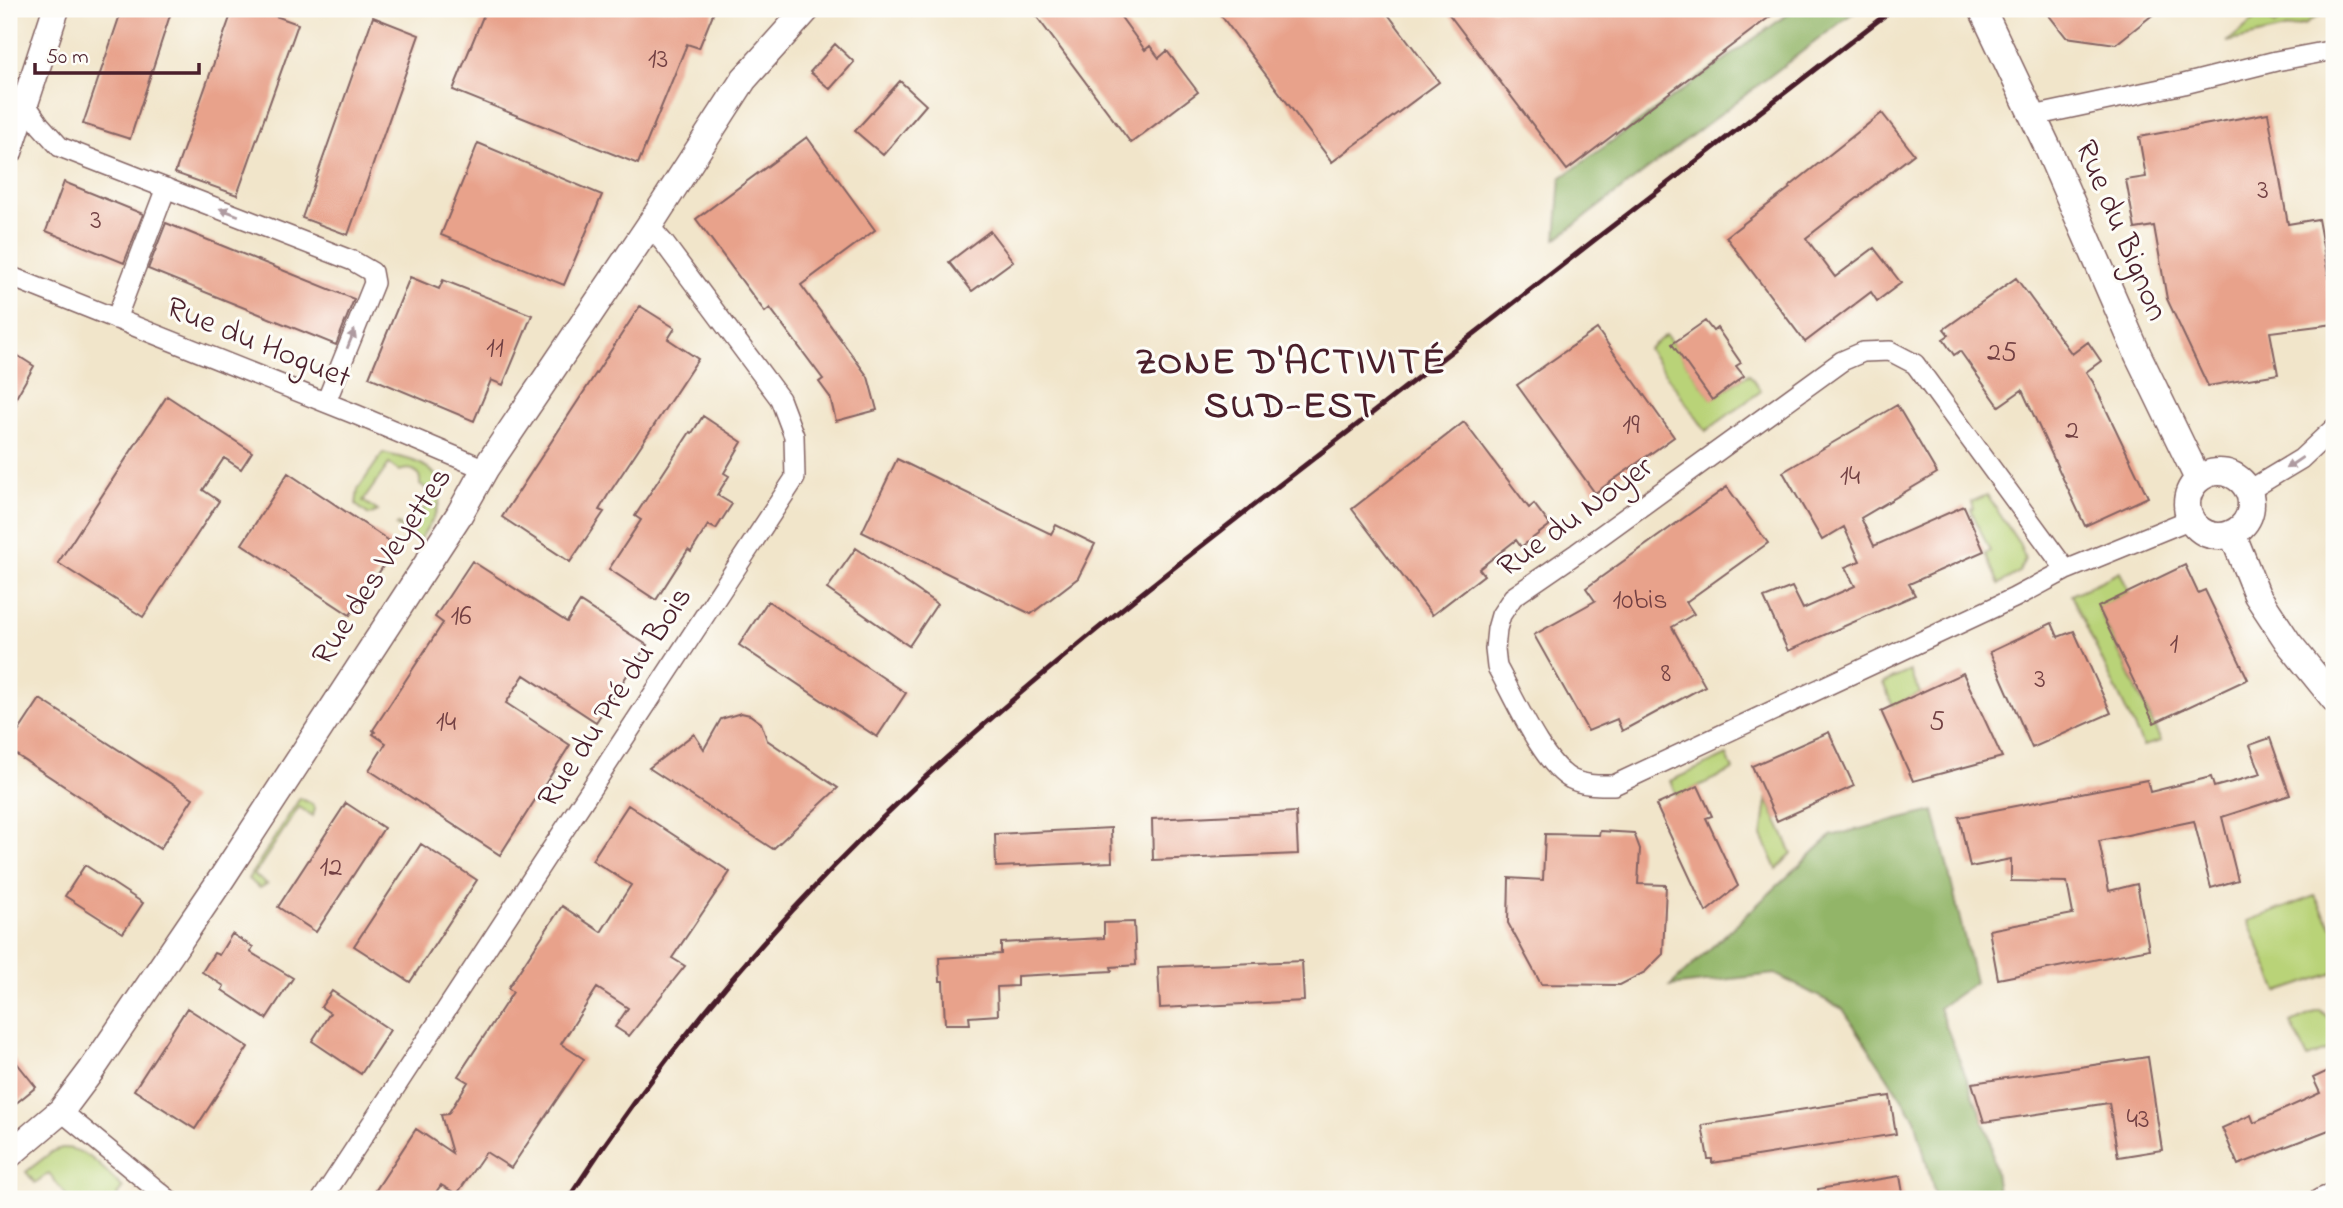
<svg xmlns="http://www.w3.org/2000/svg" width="2343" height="1208" font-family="'Indie Flower',sans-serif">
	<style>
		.green { fill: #b9d378; stroke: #827952; stroke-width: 2 }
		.forest { fill: #92b568; stroke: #6e6a4a; stroke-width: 2 }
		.building { fill: #e8a28b }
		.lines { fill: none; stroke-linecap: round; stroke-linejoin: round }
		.street-casing { stroke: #846463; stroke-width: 22 }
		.secondary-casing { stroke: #846463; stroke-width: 29 }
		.street { stroke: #fff; stroke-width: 19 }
		.secondary { stroke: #fff; stroke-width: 26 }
		.rail { stroke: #4a1f2b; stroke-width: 5 }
		.oneway { fill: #ae9aa0 }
		.labels { text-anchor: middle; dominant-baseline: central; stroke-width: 6; stroke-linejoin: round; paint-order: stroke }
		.number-label { font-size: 28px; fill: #724043 }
		.street-label { font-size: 32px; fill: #4a1f2b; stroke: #fdfcf7 }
		.district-label { font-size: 38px; font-weight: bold; letter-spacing: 2px; fill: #4a1f2b; stroke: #fdfcf7 }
	</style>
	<rect width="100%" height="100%" fill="#fdfcf7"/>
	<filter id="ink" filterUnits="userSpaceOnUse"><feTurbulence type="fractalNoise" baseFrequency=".0143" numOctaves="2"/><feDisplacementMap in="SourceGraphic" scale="14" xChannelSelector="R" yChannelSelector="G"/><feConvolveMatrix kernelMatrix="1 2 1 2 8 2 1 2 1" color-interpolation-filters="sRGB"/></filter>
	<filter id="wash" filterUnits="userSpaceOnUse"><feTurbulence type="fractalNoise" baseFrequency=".00686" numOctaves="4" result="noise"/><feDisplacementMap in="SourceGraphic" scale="28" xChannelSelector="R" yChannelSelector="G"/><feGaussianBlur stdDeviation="1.57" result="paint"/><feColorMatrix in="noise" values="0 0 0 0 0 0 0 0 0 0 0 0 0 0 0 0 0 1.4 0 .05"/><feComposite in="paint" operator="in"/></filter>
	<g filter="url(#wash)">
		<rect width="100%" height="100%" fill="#f1e5ca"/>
		<path class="green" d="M 2298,9 L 2328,9 L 2306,24 L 2227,42 L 2264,12 L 2274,25 Z
			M 1666,335 L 1712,399 L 1749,374 L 1761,391 L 1706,431 L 1648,349 Z
			M 383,453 C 394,456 406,458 416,462 C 458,478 438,515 419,540 L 396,526 L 398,524 L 410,531 L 433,493 L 420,484 C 421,470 411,467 399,471 L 389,464 L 363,501 L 378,511 L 369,515 L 356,505 L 358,489 Z
			M 1987,495 L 2020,545 L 2025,559 L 2019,572 L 1999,584 L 1985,554 L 1990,551 L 1971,510 L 1973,509 L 1971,502 Z
			M 2120,572 L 2129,592 L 2098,608 L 2161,741 L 2143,746 L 2071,595 Z
			M 1910,671 L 1920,693 L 1893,706 L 1883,683 Z
			M 1727,755 L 1733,770 L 1677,796 L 1670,781 Z
			M 300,798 L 312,804 L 315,809 L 313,816 L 299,807 L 254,875 L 267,884 L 260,888 L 248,879 Z
			M 1767,800 L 1792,853 L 1777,869 L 1762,836 Z
			M 2315,896 L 2331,926 L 2334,928 L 2334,973 L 2278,992 L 2248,921 Z
			M 2320,1010 L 2334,1023 L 2334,1048 L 2308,1058 L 2291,1023 Z
			M 62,1148 C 87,1147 106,1172 123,1188 L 117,1195 L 120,1199 L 69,1199 L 49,1173 L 35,1183 L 26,1172 L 53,1151 Z"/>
		<path class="forest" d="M 1795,9 L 1858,9 L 1556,239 L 1561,178 Z
			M 1934,811 L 1975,982 L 1939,1008 L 1990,1138 L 1999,1199 L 1936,1199 L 1915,1119 L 1843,1009 L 1775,974 L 1670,986 L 1831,836 Z"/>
		<g id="blocks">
			<path class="building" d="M 122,9 L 172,9 L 130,139 L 83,124 Z
				M 233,9 L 256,9 L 298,24 L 237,195 L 175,173 Z
				M 486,9 L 715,9 L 699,48 L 687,44 L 638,164 L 453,90 Z
				M 1031,9 L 1115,9 L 1145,50 L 1150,46 L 1159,58 L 1167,51 L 1198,92 L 1131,143 Z
				M 1216,9 L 1384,9 L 1439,82 L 1332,162 Z
				M 1445,9 L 1780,9 L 1567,170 Z
				M 2044,9 L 2160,9 L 2116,44 L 2066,37 Z
				M 373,17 L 419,35 L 348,235 L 302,218 Z
				M 835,44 L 854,62 L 830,89 L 810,72 Z
				M 900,81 L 926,105 L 883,155 L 855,131 Z
				M 1882,113 L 1914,154 L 1806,238 L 1835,277 L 1874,248 L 1901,283 L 1877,301 L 1871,292 L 1805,342 L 1726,237 L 1790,188 L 1789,187 Z
				M 2268,113 L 2288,224 L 2318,219 L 2334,307 L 2334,324 L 2270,332 L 2278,374 L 2208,386 L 2167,299 L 2154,226 L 2135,229 L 2126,180 L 2146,177 L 2139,137 Z
				M 807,137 L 875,230 L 801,285 L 868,377 L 877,410 L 836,421 L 830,397 L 819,382 L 823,379 L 770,308 L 765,312 L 696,219 Z
				M 478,143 L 602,195 L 564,285 L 441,235 Z
				M 64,182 L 143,214 L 124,263 L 46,231 Z
				M 166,223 L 354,299 L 336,345 L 148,269 Z
				M 990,231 L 1013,261 L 972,291 L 949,262 Z
				M 410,277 L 439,289 L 443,280 L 532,315 L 503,385 L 491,380 L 474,421 L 369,377 Z
				M 2016,278 L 2072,354 L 2088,342 L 2101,361 L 2086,372 L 2093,382 L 2148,497 L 2085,526 L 2022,390 L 1999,406 L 1960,351 L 1954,355 L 1943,339 L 1949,335 L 1944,329 Z
				M 640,306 L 675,328 L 668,339 L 698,359 L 608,495 L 599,510 L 604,512 L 570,562 L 502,517 Z
				M 1705,321 L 1713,331 L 1717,328 L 1741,363 L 1736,366 L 1744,376 L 1712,400 L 1672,344 Z
				M 1597,329 L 1674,437 L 1595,493 L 1517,385 Z
				M 9,350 L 34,366 L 9,410 Z
				M 167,396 L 252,452 L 241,469 L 224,458 L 203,490 L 219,501 L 143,617 L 58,563 Z
				M 1897,405 L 1937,473 L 1861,518 L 1874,546 L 1964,506 L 1984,551 L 1909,584 L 1915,595 L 1788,651 L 1764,598 L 1792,587 L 1803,609 L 1855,586 L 1845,567 L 1860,561 L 1844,527 L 1822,540 L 1783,472 Z
				M 703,416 L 742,442 L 724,473 L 729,476 L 717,495 L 732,504 L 716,529 L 708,525 L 691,552 L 688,550 L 656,600 L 609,569 L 641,520 L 635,516 L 690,432 L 692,433 Z
				M 1464,422 L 1529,508 L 1534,504 L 1550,525 L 1521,547 L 1516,540 L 1479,569 L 1484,575 L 1432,615 L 1352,509 Z
				M 897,459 L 1051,534 L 1056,525 L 1095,544 L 1078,578 L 1031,614 L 862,532 Z
				M 288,473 L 397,546 L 350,615 L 242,544 Z
				M 1727,487 L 1768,543 L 1686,602 L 1694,614 L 1672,627 L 1705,686 L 1622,731 L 1617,719 L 1588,731 L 1534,635 L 1595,601 L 1586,588 Z
				M 856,548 L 937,604 L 909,646 L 827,589 Z
				M 472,561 L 567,622 L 580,602 L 647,645 L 596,722 L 524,675 L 506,703 L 570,745 L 500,855 L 369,770 L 386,743 L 373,734 L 375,732 L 373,730 L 443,623 L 435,617 Z
				M 2185,565 L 2198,593 L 2205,590 L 2248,679 L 2154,723 L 2098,607 Z
				M 768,601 L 906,693 L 877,737 L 739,645 Z
				M 2052,623 L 2058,637 L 2074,631 L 2111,713 L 2032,748 L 1990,652 Z
				M 1963,673 L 2002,757 L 1913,781 L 1881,711 Z
				M 40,699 L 193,798 L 160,849 L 9,750 L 9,746 Z
				M 741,713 L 750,715 L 761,723 L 767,740 L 838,788 L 773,849 L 649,768 L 694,734 L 704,749 L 721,719 Z
				M 1829,732 L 1854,786 L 1777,821 L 1752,766 Z
				M 2270,738 L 2290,795 L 2222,817 L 2238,880 L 2211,888 L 2194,821 L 2099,841 L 2109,891 L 2137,884 L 2149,949 L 1998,979 L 1989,930 L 2073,914 L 2067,882 L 2011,881 L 2011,859 L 1970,867 L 1959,817 L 2147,780 L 2150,792 L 2211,777 L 2214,787 L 2261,774 L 2250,745 Z
				M 1698,786 L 1712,816 L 1706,818 L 1738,886 L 1706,912 L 1656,805 Z
				M 346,803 L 384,828 L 316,932 L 278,907 Z
				M 628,805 L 730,872 L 672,958 L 685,966 L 629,1036 L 615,1027 L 628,1008 L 597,988 L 561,1044 L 584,1059 L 511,1168 L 486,1152 L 457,1194 L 441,1185 L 431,1199 L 370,1199 L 416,1129 L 452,1153 L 441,1115 L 448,1114 L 468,1082 L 458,1076 L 513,992 L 508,988 L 562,906 L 601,932 L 631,885 L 592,860 Z
				M 1296,812 L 1298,854 L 1153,860 L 1152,819 Z
				M 1111,828 L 1112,862 L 996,867 L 995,834 Z
				M 1600,831 L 1634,833 L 1640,849 L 1638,884 L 1666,885 L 1663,954 L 1645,972 L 1620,985 L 1541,984 L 1508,923 L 1509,878 L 1543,880 L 1545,834 L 1599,835 Z
				M 421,844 L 477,880 L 410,982 L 354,946 Z
				M 85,865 L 143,903 L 123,933 L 65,896 Z
				M 1134,922 L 1136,965 L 1111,967 L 1112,971 L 1017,976 L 1017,986 L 997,987 L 998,1015 L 969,1017 L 970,1024 L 945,1024 L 943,981 L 940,981 L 939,958 L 1001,954 L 1001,943 L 1104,938 L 1104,923 Z
				M 232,934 L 253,947 L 250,952 L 293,978 L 266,1019 L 222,990 L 224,986 L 202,972 L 214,953 L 219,955 Z
				M 1302,961 L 1304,1001 L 1160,1008 L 1158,967 Z
				M 332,991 L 390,1030 L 361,1074 L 312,1041 L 330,1013 L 321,1007 Z
				M 187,1008 L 248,1047 L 195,1129 L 134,1090 Z
				M 9,1053 L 36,1087 L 9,1109 Z
				M 2148,1057 L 2162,1150 L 2118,1157 L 2109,1103 L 1984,1122 L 1972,1083 Z
				M 2330,1070 L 2334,1080 L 2334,1128 L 2238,1165 L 2222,1128 L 2251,1115 L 2254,1123 L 2320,1093 L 2313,1078 Z
				M 1890,1096 L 1896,1134 L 1712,1163 L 1712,1159 L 1708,1159 L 1702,1125 Z
				M 1900,1176 L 1904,1199 L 1819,1199 L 1818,1189 Z"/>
		</g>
	</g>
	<g filter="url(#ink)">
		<use href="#blocks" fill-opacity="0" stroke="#846463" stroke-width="2"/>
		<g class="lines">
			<g class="street-casing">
				<path id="street" d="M 25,103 L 40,125 L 60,147 L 353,261 L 372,272 L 374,283 L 326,402
					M 2033,116 L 2184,84 L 2276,61 L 2334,50
					M 9,276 L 357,415 L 485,469
					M 116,319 L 166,188
					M 1890,351 L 1915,364 L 2066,570 L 2014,598 L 1614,785 C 1600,785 1585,786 1571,779 C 1542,763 1514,697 1497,667 L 1495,649 L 1497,629 L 1501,615 L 1513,597 L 1577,553 L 1842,361 L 1863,352 Z
					M 2248,491 L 2301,459 L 2334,428
					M 2066,570 L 2186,521 L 2192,521
					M 61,1111 L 168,1199
					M 322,1199 L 795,478 L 794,436 L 780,399 L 664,243 L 649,226
					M 2319,1199 L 2334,1193"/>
			</g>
			<g class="secondary-casing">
				<path id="secondary" d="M 1982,9 L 2047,146 L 2138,355 L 2198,479
					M 9,152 L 56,9
					M2187 504a32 32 0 1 1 64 0a32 32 0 1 1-64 0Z
					M 2232,533 L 2257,595 L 2288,642 L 2334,699
					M 9,1155 L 61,1111 L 91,1071 L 222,878 L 459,515 L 485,469 L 649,226 L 744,79 L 807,9"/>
			</g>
			<use href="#street" class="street"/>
			<use href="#secondary" class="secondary"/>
			<path class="rail" d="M 568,1199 C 667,1047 788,905 921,781 C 1058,655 1206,542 1353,428 C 1533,288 1712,148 1893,9"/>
		</g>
		<defs><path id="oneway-solid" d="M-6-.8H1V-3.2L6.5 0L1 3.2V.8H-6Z" transform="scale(1.75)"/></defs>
		<g class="oneway">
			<use href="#oneway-solid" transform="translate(229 212) rotate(-159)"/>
			<use href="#oneway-solid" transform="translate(351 339) rotate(-68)"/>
			<use href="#oneway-solid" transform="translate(2294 463) rotate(146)"/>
		</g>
	</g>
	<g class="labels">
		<g class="number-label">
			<text x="658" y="60">13</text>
			<text x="2263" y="191">3</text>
			<text x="96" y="221">3</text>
			<text x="495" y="349">11</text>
			<text x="2002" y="353">25</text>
			<text x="1631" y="426">19</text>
			<text x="2072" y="431">2</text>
			<text x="1850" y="477">14</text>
			<text x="1640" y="601">10bis</text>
			<text x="461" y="617">16</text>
			<text x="2174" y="645">1</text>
			<text x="1666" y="674">8</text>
			<text x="2040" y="680">3</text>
			<text x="1937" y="722">5</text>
			<text x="446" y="723">14</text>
			<text x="331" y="868">12</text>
			<text x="2138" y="1120">43</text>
		</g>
		<g class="street-label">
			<text transform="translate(2120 231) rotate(67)">Rue du Bignon</text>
			<text transform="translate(258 344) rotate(22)">Rue du Hoguet</text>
			<text transform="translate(1576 518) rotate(-36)">Rue du Noyer</text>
			<text transform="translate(383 567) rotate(-57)">Rue des Veyettes</text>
			<text transform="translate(616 698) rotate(-57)">Rue du Pré du Bois</text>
		</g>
		<g class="district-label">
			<text x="1291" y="364">ZONE D'ACTIVITÉ<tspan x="1291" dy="44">SUD-EST</tspan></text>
		</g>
	</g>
	<rect width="2343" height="1208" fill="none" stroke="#fdfcf7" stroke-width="35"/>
	<path d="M35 63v10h164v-10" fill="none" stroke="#4a1f2b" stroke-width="3.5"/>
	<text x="46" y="63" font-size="21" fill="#4a1f2b" stroke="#fdfcf7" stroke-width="5" paint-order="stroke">50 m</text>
</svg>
